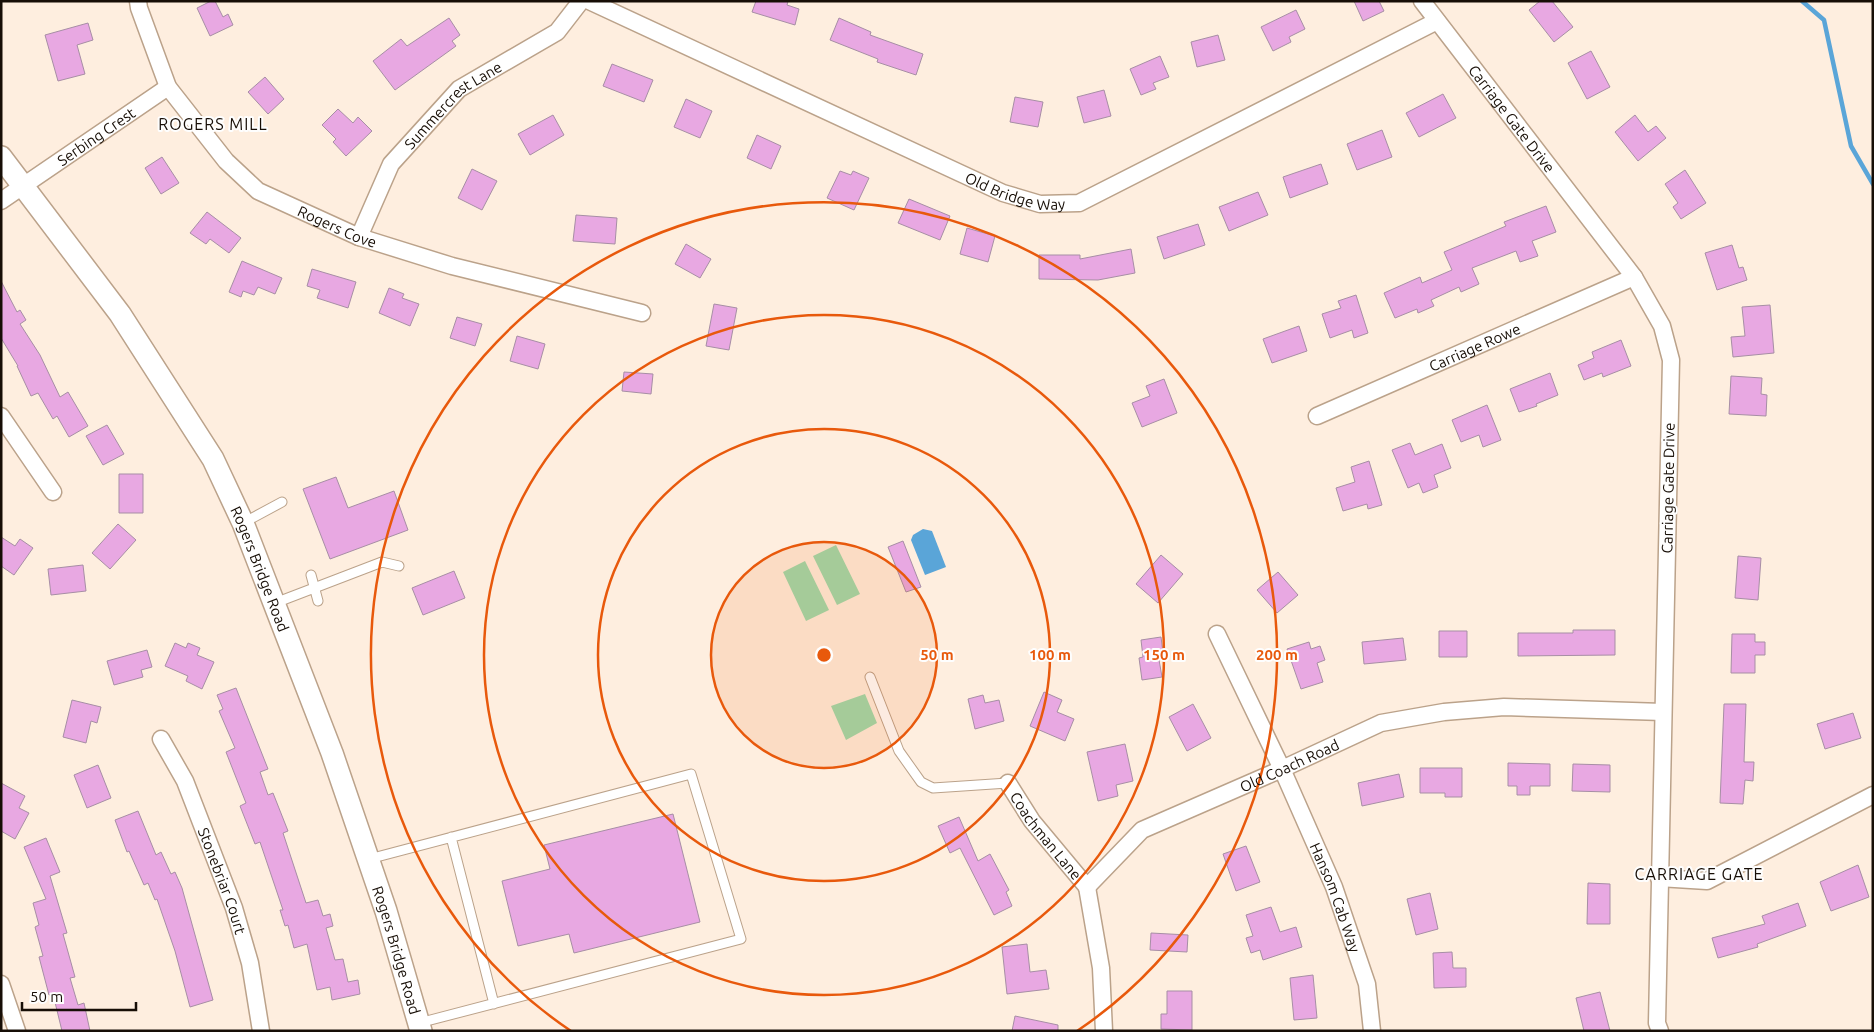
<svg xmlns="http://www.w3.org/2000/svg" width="1874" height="1032" font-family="Ubuntu,sans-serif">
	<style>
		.green { fill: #9ddbae }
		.water { fill: #5aa5d8 }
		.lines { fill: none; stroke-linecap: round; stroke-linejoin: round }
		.stream { stroke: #5aa5d8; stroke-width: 4.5 }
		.building { fill: #e8a8e2; stroke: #a78ea5 }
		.service-casing { stroke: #bba28a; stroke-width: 11 }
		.minor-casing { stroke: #bba28a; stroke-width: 19 }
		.tertiary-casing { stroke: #bba28a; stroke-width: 24 }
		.service { stroke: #fff; stroke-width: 9 }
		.minor { stroke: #fff; stroke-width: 16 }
		.tertiary { stroke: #fff; stroke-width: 21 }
		.ring { fill: none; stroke: #e8590c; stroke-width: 2.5 }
		.labels { text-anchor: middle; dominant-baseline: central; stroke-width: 4; stroke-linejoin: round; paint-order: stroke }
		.street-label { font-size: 15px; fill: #170e06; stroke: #fefefe }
		.neighbourhood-label { font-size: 16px; letter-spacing: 1px; fill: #170e06; stroke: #fefefe }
		.centre { fill: #e8590c; stroke: #fefefe; stroke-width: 2.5 }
		.ring-label { font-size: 15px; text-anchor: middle; font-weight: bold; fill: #e8590c; stroke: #fefefe; stroke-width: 4; stroke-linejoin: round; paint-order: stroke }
	</style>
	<rect width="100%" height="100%" fill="#feeedf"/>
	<path class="green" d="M 836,545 L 860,594 L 837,605 L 813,556 Z
		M 805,561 L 829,610 L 806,621 L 783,572 Z
		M 865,694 L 877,723 L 846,740 L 831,706 Z"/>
	<path class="water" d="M 923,529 L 932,531 L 946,567 L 925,575 L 911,540 L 913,535 Z"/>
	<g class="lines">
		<path class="stream" d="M 1802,1 L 1824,20 L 1851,146 L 1873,184"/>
	</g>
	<path class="building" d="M 211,1 L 215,1 L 223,17 L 228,14 L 233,25 L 210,36 L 197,8 Z
		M 756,1 L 788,1 L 787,5 L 799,9 L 795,25 L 752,12 Z
		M 1354,1 L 1379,1 L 1384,11 L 1363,21 Z
		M 1540,1 L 1552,1 L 1573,27 L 1554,42 L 1529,10 Z
		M 1296,10 L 1305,29 L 1289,37 L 1291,42 L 1273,51 L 1261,27 Z
		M 449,18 L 460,35 L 452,41 L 456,46 L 395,90 L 373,61 L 401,39 L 407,46 Z
		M 839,18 L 871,32 L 870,35 L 923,54 L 916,75 L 877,62 L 878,59 L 830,40 Z
		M 88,23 L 93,40 L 77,45 L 85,74 L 58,81 L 45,35 Z
		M 1218,35 L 1225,60 L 1197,67 L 1191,42 Z
		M 1591,51 L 1610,87 L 1587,99 L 1568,63 Z
		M 1160,56 L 1169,77 L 1153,83 L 1156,89 L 1141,95 L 1130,69 Z
		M 612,64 L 653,80 L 644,102 L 603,86 Z
		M 265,77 L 284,99 L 268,114 L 248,92 Z
		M 1104,90 L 1111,116 L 1084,123 L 1077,97 Z
		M 1443,94 L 1456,118 L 1419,137 L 1406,113 Z
		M 1015,97 L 1043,102 L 1038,127 L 1010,122 Z
		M 686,99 L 712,111 L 700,138 L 674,127 Z
		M 338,109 L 353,123 L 358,117 L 372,131 L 346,156 L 333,142 L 336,139 L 322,125 Z
		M 553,115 L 564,135 L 530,155 L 518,134 Z
		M 1635,115 L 1648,132 L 1656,126 L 1666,138 L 1638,161 L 1615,132 Z
		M 1382,130 L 1392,157 L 1357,170 L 1347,144 Z
		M 757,135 L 781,146 L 771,169 L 747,158 Z
		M 162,157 L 179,183 L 161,194 L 145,168 Z
		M 1321,164 L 1328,184 L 1290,198 L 1283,177 Z
		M 472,169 L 497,181 L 482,210 L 458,198 Z
		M 1685,170 L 1706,203 L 1681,219 L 1673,207 L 1678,203 L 1665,184 Z
		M 840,171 L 851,175 L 853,171 L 869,178 L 854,210 L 827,198 Z
		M 1258,192 L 1268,215 L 1229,231 L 1219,207 Z
		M 909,199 L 950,216 L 940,240 L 898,223 Z
		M 1546,206 L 1556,232 L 1532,241 L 1538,256 L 1520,262 L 1516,251 L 1472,268 L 1479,284 L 1461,292 L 1459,287 L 1431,300 L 1434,306 L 1418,313 L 1417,309 L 1395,318 L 1384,293 L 1420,277 L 1422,283 L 1452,270 L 1444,252 L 1506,226 L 1504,222 Z
		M 207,212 L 241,238 L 229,253 L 210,239 L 206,244 L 190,233 Z
		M 576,215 L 617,218 L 615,244 L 573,241 Z
		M 1198,224 L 1205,245 L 1164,259 L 1157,237 Z
		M 967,228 L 995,236 L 988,262 L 960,254 Z
		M 686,244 L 711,259 L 700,278 L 675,264 Z
		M 1732,245 L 1739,268 L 1743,267 L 1747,280 L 1717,290 L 1705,253 Z
		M 1131,249 L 1135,273 L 1098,280 L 1039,279 L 1039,255 L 1080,255 L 1080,259 Z
		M 242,261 L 282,278 L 275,294 L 258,287 L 254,295 L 243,291 L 241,297 L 229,292 Z
		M 312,269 L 356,282 L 348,308 L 317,298 L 320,290 L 307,286 Z
		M 1,281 L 17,312 L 20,310 L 26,320 L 20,324 L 40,355 L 60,397 L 68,392 L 88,426 L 69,437 L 57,416 L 53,419 L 38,393 L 31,396 L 17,366 L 18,366 L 1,338 Z
		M 389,288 L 404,294 L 402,298 L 419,304 L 410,326 L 379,313 Z
		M 1356,295 L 1368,333 L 1354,338 L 1352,330 L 1330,338 L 1322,314 L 1341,308 L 1338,301 Z
		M 714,304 L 737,308 L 729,350 L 706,346 Z
		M 1770,305 L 1774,353 L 1733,357 L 1731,337 L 1745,336 L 1742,307 Z
		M 457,317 L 482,324 L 475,346 L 450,338 Z
		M 1299,326 L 1307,351 L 1272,363 L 1263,339 Z
		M 517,336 L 545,344 L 538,369 L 510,361 Z
		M 1621,340 L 1631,366 L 1603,377 L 1602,373 L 1584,380 L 1578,365 L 1594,358 L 1592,352 Z
		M 624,372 L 653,374 L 651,394 L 622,391 Z
		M 1550,373 L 1558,395 L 1536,404 L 1537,406 L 1519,412 L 1510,389 Z
		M 1731,376 L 1762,378 L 1761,394 L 1767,395 L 1766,416 L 1729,414 Z
		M 1164,379 L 1177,413 L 1142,427 L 1132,403 L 1150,396 L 1146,386 Z
		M 1487,405 L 1501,440 L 1483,447 L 1479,435 L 1461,442 L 1452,420 Z
		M 107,425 L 124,454 L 103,465 L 86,436 Z
		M 1410,443 L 1415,455 L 1442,444 L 1451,468 L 1434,475 L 1438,487 L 1423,493 L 1419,483 L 1408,488 L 1392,450 Z
		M 1369,461 L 1382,505 L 1368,509 L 1367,504 L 1343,511 L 1336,488 L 1355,482 L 1351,467 Z
		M 119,474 L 143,474 L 143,513 L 119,513 Z
		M 336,477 L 348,508 L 394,491 L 408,530 L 330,559 L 303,489 Z
		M 118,524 L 136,540 L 110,569 L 92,553 Z
		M 1,537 L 15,546 L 20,539 L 33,548 L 14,575 L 1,566 Z
		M 903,541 L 921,587 L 906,592 L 888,547 Z
		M 1161,555 L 1183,574 L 1158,603 L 1136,584 Z
		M 1738,556 L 1761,558 L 1758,600 L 1735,598 Z
		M 83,565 L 86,591 L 51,595 L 48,569 Z
		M 454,571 L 465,598 L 423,615 L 412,588 Z
		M 1278,572 L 1298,595 L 1277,613 L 1257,590 Z
		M 1573,630 L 1615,630 L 1615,655 L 1518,656 L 1518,633 L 1573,633 Z
		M 1439,631 L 1467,631 L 1467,657 L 1439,657 Z
		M 1732,634 L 1755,634 L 1755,642 L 1765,642 L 1765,655 L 1755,655 L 1755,673 L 1731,673 Z
		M 1161,637 L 1163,653 L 1158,654 L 1162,677 L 1142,680 L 1139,658 L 1143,657 L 1141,640 Z
		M 1403,638 L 1406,660 L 1364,664 L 1362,642 Z
		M 1309,642 L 1311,649 L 1320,646 L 1325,660 L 1317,663 L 1323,682 L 1301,689 L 1287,649 Z
		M 175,643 L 186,648 L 188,643 L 200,648 L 197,655 L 214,662 L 202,689 L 186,681 L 188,676 L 165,666 Z
		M 147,650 L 152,667 L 141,670 L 143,677 L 114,685 L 107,661 Z
		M 236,688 L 268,769 L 260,772 L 268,795 L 273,793 L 288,831 L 283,833 L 306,903 L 318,900 L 323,916 L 330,914 L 333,926 L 326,928 L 335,960 L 343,959 L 348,982 L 358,980 L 360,994 L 332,1000 L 330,987 L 317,990 L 307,944 L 294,948 L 288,925 L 285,926 L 280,910 L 283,910 L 260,842 L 255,844 L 240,806 L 246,803 L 226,752 L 235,748 L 219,711 L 223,709 L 217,695 Z
		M 1044,692 L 1062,700 L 1057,712 L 1074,719 L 1065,741 L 1030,726 Z
		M 983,695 L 985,703 L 999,700 L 1004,721 L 975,729 L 968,699 Z
		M 72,700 L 101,707 L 97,723 L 91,721 L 86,743 L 63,737 Z
		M 1193,704 L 1211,738 L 1187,751 L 1169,717 Z
		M 1724,704 L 1746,704 L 1744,762 L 1754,762 L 1753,781 L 1745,780 L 1743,804 L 1720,803 Z
		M 1853,713 L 1861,738 L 1825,749 L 1817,724 Z
		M 1125,744 L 1133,781 L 1116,785 L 1118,796 L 1098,801 L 1087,752 Z
		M 1508,763 L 1550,764 L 1550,786 L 1530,786 L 1530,795 L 1517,795 L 1517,786 L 1508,786 Z
		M 1573,764 L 1610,765 L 1610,792 L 1572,791 Z
		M 98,765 L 111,798 L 87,808 L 74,775 Z
		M 1420,768 L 1462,768 L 1462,797 L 1445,797 L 1445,793 L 1420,793 Z
		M 1399,774 L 1404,797 L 1362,806 L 1358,783 Z
		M 1,783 L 25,796 L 19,808 L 29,813 L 15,839 L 1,831 Z
		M 138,811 L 156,855 L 161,852 L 171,874 L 175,872 L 182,888 L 213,1000 L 190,1007 L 175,951 L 157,899 L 155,900 L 148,883 L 144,885 L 129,851 L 127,852 L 115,820 Z
		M 673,814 L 700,922 L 574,953 L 569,934 L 518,946 L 502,881 L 550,869 L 544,845 Z
		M 959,817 L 978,861 L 990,854 L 1009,890 L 1006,892 L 1012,906 L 994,915 L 960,848 L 950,853 L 938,826 Z
		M 46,838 L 60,872 L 50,876 L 67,933 L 63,934 L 75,977 L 70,978 L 78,1005 L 84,1003 L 90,1031 L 62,1031 L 53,994 L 49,995 L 39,957 L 43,956 L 35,927 L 39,925 L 33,903 L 46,899 L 24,847 Z
		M 1246,846 L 1260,882 L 1236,891 L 1223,854 Z
		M 1858,865 L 1869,897 L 1831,911 L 1820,882 Z
		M 1588,883 L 1610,884 L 1610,924 L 1587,924 Z
		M 1430,893 L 1438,929 L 1416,935 L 1407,899 Z
		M 1798,903 L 1806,926 L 1757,944 L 1758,947 L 1718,958 L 1712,938 L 1765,924 L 1762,916 Z
		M 1271,907 L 1280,932 L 1296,927 L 1302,947 L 1263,960 L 1260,950 L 1251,953 L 1246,938 L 1253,936 L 1246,915 Z
		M 1151,933 L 1188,935 L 1187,952 L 1150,950 Z
		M 1027,944 L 1030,972 L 1046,970 L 1049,989 L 1007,994 L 1002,947 Z
		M 1452,952 L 1453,968 L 1466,968 L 1466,987 L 1434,988 L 1433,953 Z
		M 1313,975 L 1317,1018 L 1294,1020 L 1290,978 Z
		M 1167,991 L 1192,991 L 1192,1030 L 1161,1029 L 1161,1014 L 1167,1014 Z
		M 1600,992 L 1610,1031 L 1584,1031 L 1576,998 Z
		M 1015,1016 L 1058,1025 L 1058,1031 L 1012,1031 Z"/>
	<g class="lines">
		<g class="service-casing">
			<path id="service" d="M 243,523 L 282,502
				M 311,575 L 318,601
				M 275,603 L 382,562 L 399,566
				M 870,677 L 899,751 L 921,782 L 933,788 L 1008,783
				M 451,837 L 494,1004
				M 369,859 L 691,774 L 741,939 L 419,1023"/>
		</g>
		<g class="minor-casing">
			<g id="minor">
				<path id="s1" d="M 138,1 L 139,8 L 168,87 L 226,161 L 258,191 L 359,237 L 452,266 L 642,313"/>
				<path id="s2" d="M 589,1 L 1003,193 L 1040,204 L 1079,203 L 1437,21"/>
				<path id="s3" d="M 1422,1 L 1634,277 L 1662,326 L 1671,360 L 1657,1023 L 1660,1031"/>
				<path id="s4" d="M 1,201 L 168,87"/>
				<path id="s5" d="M 359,237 L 391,164 L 459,89 L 557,32 L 581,1"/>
				<path d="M 1,416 L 53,492"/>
				<path id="s6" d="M 1317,416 L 1634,277"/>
				<path id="s7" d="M 1217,634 L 1282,769 L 1334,887 L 1367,984 L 1372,1031"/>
				<path id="s8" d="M 161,739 L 185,781 L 234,908 L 250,963 L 261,1031"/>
				<path id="s9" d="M 1008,783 L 1032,821 L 1087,887"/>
				<path d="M 1659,878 L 1707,881 L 1873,795"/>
				<path id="s10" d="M 1087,887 L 1142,830 L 1282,769 L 1381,723 L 1444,712 L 1504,707 L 1663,712"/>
				<path d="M 1087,887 L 1101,968 L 1104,1031"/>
				<path d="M 1,984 L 17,1031"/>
			</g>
		</g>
		<g class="tertiary-casing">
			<g id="tertiary">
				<path id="s11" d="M 1,157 L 120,314 L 213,459 L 243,523 L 332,753 L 386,911 L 421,1031"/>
			</g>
		</g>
		<use href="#service" class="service"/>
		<use href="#minor" class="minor"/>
		<use href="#tertiary" class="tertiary"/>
	</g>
	<circle cx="824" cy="655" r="113" fill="#e8590c" fill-opacity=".12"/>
	<g class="ring">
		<circle cx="824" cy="655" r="113"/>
		<circle cx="824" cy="655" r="226"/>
		<circle cx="824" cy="655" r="340"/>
		<path d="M571 1031A453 453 0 1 1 1077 1031"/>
	</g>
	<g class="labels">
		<g class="street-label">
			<text stroke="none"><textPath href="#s5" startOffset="166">Summercrest Lane</textPath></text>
			<text stroke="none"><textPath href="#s3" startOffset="148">Carriage Gate Drive</textPath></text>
			<text stroke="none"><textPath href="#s4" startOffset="115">Serbing Crest</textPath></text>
			<text stroke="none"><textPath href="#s2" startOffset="468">Old Bridge Way</textPath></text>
			<text stroke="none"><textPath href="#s1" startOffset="316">Rogers Cove</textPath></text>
			<text stroke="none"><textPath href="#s6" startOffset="172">Carriage Rowe</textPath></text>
			<text transform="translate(1668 488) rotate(-89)">Carriage Gate Drive</text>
			<text stroke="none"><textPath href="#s11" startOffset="489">Rogers Bridge Road</textPath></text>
			<text stroke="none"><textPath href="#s10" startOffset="240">Old Coach Road</textPath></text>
			<text stroke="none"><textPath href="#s9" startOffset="65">Coachman Lane</textPath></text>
			<text stroke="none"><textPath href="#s8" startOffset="155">Stonebriar Court</textPath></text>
			<text stroke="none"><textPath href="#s7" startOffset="289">Hansom Cab Way</textPath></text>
			<text stroke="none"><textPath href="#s11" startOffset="894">Rogers Bridge Road</textPath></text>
		</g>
		<g class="neighbourhood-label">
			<text x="213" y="124">ROGERS MILL</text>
			<text x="1699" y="874">CARRIAGE GATE</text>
		</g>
	</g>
	<circle cx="824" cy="655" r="8" class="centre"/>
	<g class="ring-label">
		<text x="937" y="660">50 m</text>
		<text x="1050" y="660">100 m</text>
		<text x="1164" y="660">150 m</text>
		<text x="1277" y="660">200 m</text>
	</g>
	<rect width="1874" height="1032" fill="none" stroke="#170e06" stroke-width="5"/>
	<path d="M22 1002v8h114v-8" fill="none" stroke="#170e06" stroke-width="2.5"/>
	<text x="30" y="1002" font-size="15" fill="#170e06" stroke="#fefefe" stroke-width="4" paint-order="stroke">50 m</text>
</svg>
